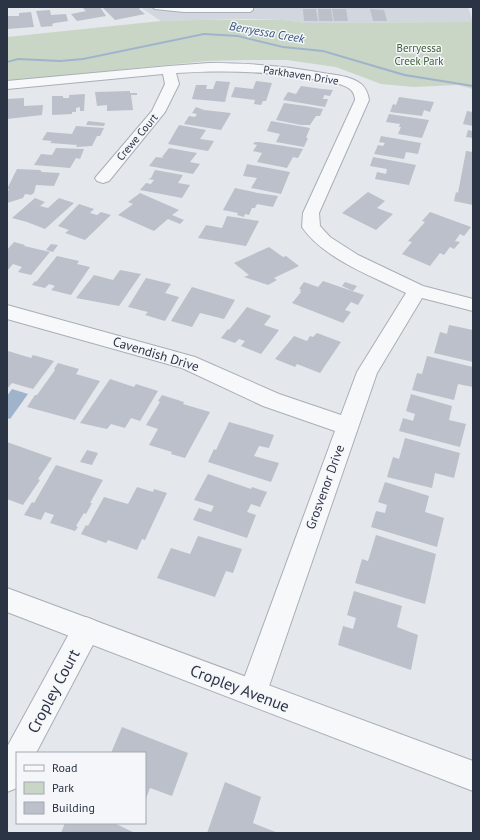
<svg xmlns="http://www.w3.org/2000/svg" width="480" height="840" font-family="'PT Sans',sans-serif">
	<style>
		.built { fill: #d2d6de }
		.green { fill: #c9d6c5 }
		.water { fill: #9fb4cc }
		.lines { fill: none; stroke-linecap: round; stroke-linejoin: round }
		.stream { fill: #9fb4cc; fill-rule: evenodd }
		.building { fill: #bbc0ca }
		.service-casing { stroke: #a9aeb7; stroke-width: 2 }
		.minor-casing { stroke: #a9aeb7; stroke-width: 2 }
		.tertiary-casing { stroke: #a9aeb7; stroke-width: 2 }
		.service { fill: #f7f8fa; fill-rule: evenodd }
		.minor { fill: #f7f8fa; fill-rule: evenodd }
		.tertiary { fill: #f7f8fa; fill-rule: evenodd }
		.labels { text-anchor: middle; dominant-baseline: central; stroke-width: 3; stroke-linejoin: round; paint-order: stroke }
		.far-park-label { font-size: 11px; fill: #3f6138; stroke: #f4f6f9 }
		.far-street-label { font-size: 11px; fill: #2b3445; stroke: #f4f6f9 }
		.far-water-label { font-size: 12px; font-style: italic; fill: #34527a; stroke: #f4f6f9 }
		.street-label { font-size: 13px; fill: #2b3445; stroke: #f4f6f9 }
		.near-street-label { font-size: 16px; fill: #2b3445; stroke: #f4f6f9 }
	</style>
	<rect width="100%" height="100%" fill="#e4e7ec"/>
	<path class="built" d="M 140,7 L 468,7 L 473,22 L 306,23 L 284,20 L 247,19 L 161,21 Z"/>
	<path class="green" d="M 198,20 L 284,20 L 306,23 L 473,22 L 473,89 L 458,85 L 414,87 L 381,84 L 336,67 L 287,60 L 243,60 L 207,61 L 7,81 L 7,37 L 161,21 Z"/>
	<path class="water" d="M 12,389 L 28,394 L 10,419 L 7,418 L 7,396 Z"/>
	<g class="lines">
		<path class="stream" d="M 204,33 L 238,35 L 283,46 L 323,50 L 405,74 L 473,85 L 473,87 L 404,76 L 323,52 L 283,48 L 238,37 L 204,35 L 83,60 L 60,62 L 18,60 L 7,63 L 7,61 L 18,58 L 60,60 L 83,58 Z"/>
	</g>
	<path class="building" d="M 82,7 L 100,7 L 106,16 L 77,21 L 71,14 L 86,11 Z
		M 102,7 L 134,7 L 140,8 L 139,9 L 145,14 L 115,20 Z
		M 303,9 L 316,9 L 318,21 L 304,21 Z
		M 318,9 L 331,9 L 333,21 L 319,21 Z
		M 332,9 L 346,9 L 348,21 L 334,21 Z
		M 370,9 L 384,10 L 387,21 L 373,21 Z
		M 50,10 L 51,15 L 66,14 L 68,21 L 55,23 L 52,24 L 53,26 L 41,27 L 36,11 Z
		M 31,12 L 34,27 L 7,29 L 7,16 L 19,16 L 19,13 Z
		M 216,81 L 230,82 L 225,102 L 192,99 L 196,85 L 207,85 L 206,89 L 213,89 Z
		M 256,81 L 272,83 L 266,101 L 263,101 L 261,105 L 254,104 L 255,100 L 231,97 L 235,87 L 253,89 Z
		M 301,86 L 322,89 L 333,90 L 330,96 L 324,95 L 323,99 L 328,99 L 325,107 L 283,100 L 288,92 L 296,94 Z
		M 130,91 L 130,93 L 137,93 L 137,95 L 131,95 L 133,110 L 107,111 L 107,105 L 97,106 L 95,92 Z
		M 85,94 L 84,111 L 80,111 L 80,107 L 76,108 L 76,112 L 72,112 L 72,114 L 52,115 L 52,96 L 63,96 L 63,98 L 69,98 L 69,95 Z
		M 399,97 L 434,102 L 430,112 L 424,110 L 422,116 L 390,112 L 393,104 L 396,105 Z
		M 24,98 L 24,106 L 43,105 L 42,115 L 7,119 L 7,99 Z
		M 284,103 L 306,106 L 323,109 L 320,116 L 316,116 L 310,125 L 301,125 L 276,120 Z
		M 196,107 L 204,110 L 231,113 L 221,130 L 184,124 L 189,116 L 195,117 L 197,114 L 192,113 Z
		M 467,111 L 473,112 L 473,126 L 463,124 Z
		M 389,114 L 429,120 L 422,138 L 398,134 L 401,127 L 399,127 L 400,124 L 386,122 Z
		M 88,121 L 105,123 L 104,126 L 86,125 Z
		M 271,121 L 310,128 L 306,138 L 308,138 L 304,147 L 276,142 L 280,134 L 267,131 Z
		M 179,125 L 206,130 L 200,139 L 214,141 L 208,151 L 168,144 Z
		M 76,126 L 104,128 L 100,136 L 97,136 L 92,146 L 76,147 L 77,145 L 50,143 L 52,141 L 42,140 L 47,132 L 72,134 Z
		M 468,130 L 473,131 L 473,138 L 466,137 Z
		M 381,136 L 421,143 L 418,154 L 406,152 L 404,159 L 374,154 L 378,145 L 383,146 L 385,143 L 379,142 Z
		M 255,142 L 259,142 L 303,149 L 298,158 L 293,157 L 287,168 L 257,162 L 262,153 L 253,151 L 257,145 L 253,144 Z
		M 56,148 L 84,149 L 80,159 L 76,158 L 70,168 L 34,165 L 41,154 L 52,155 Z
		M 169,148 L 197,153 L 190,162 L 200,164 L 193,174 L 149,166 L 156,157 L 164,158 L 162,157 Z
		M 466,151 L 473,152 L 473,205 L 454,201 L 456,192 L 458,193 Z
		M 373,157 L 416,165 L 409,185 L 375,179 L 377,172 L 386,174 L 387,169 L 370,166 Z
		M 247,164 L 290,172 L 281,194 L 251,188 L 257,178 L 243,176 Z
		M 17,169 L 40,170 L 42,172 L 60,173 L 54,186 L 36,185 L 34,193 L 31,195 L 25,194 L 23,198 L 7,203 L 7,194 L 9,189 L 7,189 Z
		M 155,170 L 183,175 L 178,183 L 190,185 L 182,198 L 140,190 L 146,183 L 151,184 L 154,180 L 148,179 L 151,178 Z
		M 235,188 L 258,193 L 278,196 L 273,207 L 257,204 L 255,208 L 252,208 L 249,215 L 245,214 L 244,217 L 237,215 L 238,213 L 223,210 Z
		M 368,192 L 385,201 L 377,208 L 393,214 L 376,230 L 342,213 Z
		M 140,193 L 179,210 L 172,215 L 184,220 L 180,224 L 168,219 L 154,231 L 118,215 L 133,204 L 128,202 Z
		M 35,198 L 45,202 L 40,206 L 48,208 L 59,198 L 74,203 L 45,229 L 27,222 L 12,218 Z
		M 79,204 L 94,209 L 90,213 L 97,215 L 101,212 L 111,215 L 85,240 L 65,233 L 69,230 L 58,226 Z
		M 430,212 L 471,227 L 464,236 L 460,234 L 455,241 L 460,242 L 454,249 L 450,247 L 444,255 L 440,253 L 430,266 L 402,254 L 412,242 L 408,241 L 425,222 L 422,221 Z
		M 227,216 L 259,221 L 246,246 L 198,238 L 206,225 L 222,228 Z
		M 14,242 L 25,245 L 24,246 L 50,252 L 31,275 L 18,272 L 22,267 L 13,264 L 7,271 L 7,250 Z
		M 51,244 L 58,245 L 53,252 L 46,250 Z
		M 269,247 L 283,257 L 286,256 L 299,266 L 274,278 L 277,280 L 268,285 L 244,277 L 249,275 L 234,263 Z
		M 57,256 L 79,261 L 77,264 L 90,267 L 71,295 L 51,290 L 55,286 L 49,284 L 45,288 L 32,285 L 35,281 L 36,282 Z
		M 120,270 L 141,274 L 119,306 L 76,298 L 94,275 L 113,280 Z
		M 146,278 L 171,284 L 165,293 L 179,297 L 165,321 L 145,315 L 148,312 L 128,307 Z
		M 323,281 L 364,295 L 358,305 L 351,302 L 345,310 L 351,312 L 343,323 L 292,303 L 301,292 L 300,291 L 301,289 L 299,289 L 304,282 L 318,287 Z
		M 345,282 L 357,286 L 353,291 L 342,286 Z
		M 192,287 L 235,300 L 224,319 L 200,313 L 192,327 L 171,321 Z
		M 247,307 L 271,316 L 264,325 L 279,330 L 261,354 L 241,346 L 245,341 L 239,339 L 235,343 L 221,338 L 228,329 L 229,330 Z
		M 449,325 L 473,330 L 473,362 L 434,353 L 440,332 L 447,334 Z
		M 317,333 L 341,342 L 320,373 L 297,364 L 295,367 L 275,359 L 294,336 L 307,341 L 310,336 L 313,337 Z
		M 8,351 L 31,358 L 33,355 L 54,361 L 33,389 L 12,383 L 7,389 Z
		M 427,356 L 473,367 L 473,387 L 458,384 L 454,400 L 412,390 L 417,373 L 422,374 Z
		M 58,363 L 79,369 L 76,374 L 100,381 L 75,420 L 27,407 L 35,395 L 37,395 L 55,370 L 54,369 Z
		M 110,379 L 134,387 L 136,384 L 158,391 L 140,421 L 131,418 L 125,428 L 111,424 L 107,429 L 80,423 Z
		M 411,394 L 452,406 L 449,420 L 466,424 L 460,447 L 399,431 L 403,418 L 413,421 L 415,414 L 406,411 Z
		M 162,395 L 184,402 L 183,404 L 210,412 L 185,458 L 171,454 L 172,452 L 149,445 L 158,429 L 146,425 L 160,402 L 158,401 Z
		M 229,422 L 274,435 L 269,448 L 259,446 L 254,456 L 279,463 L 271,482 L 208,462 L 214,449 L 216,450 Z
		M 405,438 L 460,453 L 454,478 L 435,473 L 432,488 L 387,477 L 393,457 L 399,459 Z
		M 7,442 L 52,458 L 38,479 L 40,480 L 23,505 L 7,499 Z
		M 87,450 L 98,453 L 92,465 L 80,462 Z
		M 56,465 L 103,480 L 90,503 L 92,503 L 86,514 L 84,513 L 76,526 L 78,527 L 75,531 L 50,523 L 54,515 L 45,512 L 41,520 L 24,515 L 32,502 L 34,503 Z
		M 208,474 L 251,489 L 252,487 L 267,492 L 260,507 L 251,504 L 247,512 L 256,515 L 247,538 L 193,520 L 199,508 L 211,512 L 214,506 L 194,500 Z
		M 385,482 L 429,496 L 425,512 L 444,518 L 437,547 L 371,527 L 376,511 L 385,513 L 387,505 L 378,502 Z
		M 137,487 L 153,492 L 154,489 L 167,493 L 145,540 L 142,539 L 137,550 L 108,540 L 106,543 L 81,534 L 86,525 L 88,526 L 104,497 L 128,504 Z
		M 376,535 L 436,554 L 425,604 L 355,583 L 362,559 L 368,561 Z
		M 198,536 L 242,549 L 233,573 L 226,571 L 215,597 L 157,578 L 171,548 L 190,554 Z
		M 354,591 L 402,606 L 397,627 L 418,635 L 411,670 L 338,645 L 343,626 L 353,629 L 356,618 L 347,615 Z
		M 122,727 L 188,753 L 172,796 L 150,788 L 145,801 L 145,753 L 111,753 Z
		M 225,782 L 261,797 L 253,823 L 278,833 L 207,833 Z
		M 65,823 L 114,823 L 135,833 L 61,833 Z"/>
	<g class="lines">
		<g class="service-casing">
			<path id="service" d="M 152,7 L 253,7 L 253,10 L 250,12 L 184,12 L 155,9 Z"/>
		</g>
		<g class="minor-casing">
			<path id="minor" d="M 209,63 C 248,63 285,66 323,73 C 335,75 351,76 361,84 C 366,88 368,94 369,100 L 319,213 L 320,226 L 330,237 L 358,255 L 423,286 L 473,299 L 473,311 L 422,298 L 377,373 L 267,692 L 263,702 L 253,706 L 243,702 L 239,692 L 335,431 L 263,406 L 182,368 L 7,319 L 7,305 L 195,357 L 279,394 L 341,415 L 357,372 L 406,293 C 372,276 324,259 302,227 L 303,213 L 355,100 C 355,97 354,94 352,91 C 345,83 328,82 318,80 C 270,71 224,70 176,73 L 179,84 L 165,112 L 109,181 L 103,183 L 97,181 L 95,178 L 152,111 L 165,84 L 163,74 L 7,89 L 7,81 L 169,66 Z
				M 86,617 L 96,621 L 100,630 L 96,639 L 36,753 L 17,753 L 17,788 L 7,792 L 7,747 L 76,621 Z"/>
		</g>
		<g class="tertiary-casing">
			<path id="tertiary" d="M 7,588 L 473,761 L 473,791 L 7,612 Z"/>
		</g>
		<use href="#service" class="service"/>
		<use href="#minor" class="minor"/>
		<use href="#tertiary" class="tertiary"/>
	</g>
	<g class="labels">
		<g class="far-park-label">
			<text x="419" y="48">Berryessa<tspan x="419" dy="13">Creek Park</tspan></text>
		</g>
		<g class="far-street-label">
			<text transform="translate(301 75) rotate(9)">Parkhaven Drive</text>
			<text transform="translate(137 137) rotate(-50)">Crewe Court</text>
		</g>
		<g class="far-water-label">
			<text transform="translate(267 32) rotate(10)">Berryessa Creek</text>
		</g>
		<g class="street-label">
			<text transform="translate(156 354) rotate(17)">Cavendish Drive</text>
			<text transform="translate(325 487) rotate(-70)">Grosvenor Drive</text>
		</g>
		<g class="near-street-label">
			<text transform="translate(240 688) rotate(21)">Cropley Avenue</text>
			<text transform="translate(53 691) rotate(-62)">Cropley Court</text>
		</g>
	</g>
	<rect width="480" height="840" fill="none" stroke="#2b3445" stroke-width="16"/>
	<rect x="16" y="752" width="130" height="72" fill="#f4f6f9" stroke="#a4a8b1"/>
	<rect x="24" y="765" width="20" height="6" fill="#f7f8fa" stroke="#a4a8b1"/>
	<text x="52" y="772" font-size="12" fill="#2b3445">Road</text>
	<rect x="24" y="782" width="20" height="12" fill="#c9d6c5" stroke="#a4a8b1"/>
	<text x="52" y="792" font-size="12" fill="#2b3445">Park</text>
	<rect x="24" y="802" width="20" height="12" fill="#bbc0ca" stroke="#a4a8b1"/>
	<text x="52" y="812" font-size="12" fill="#2b3445">Building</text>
</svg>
